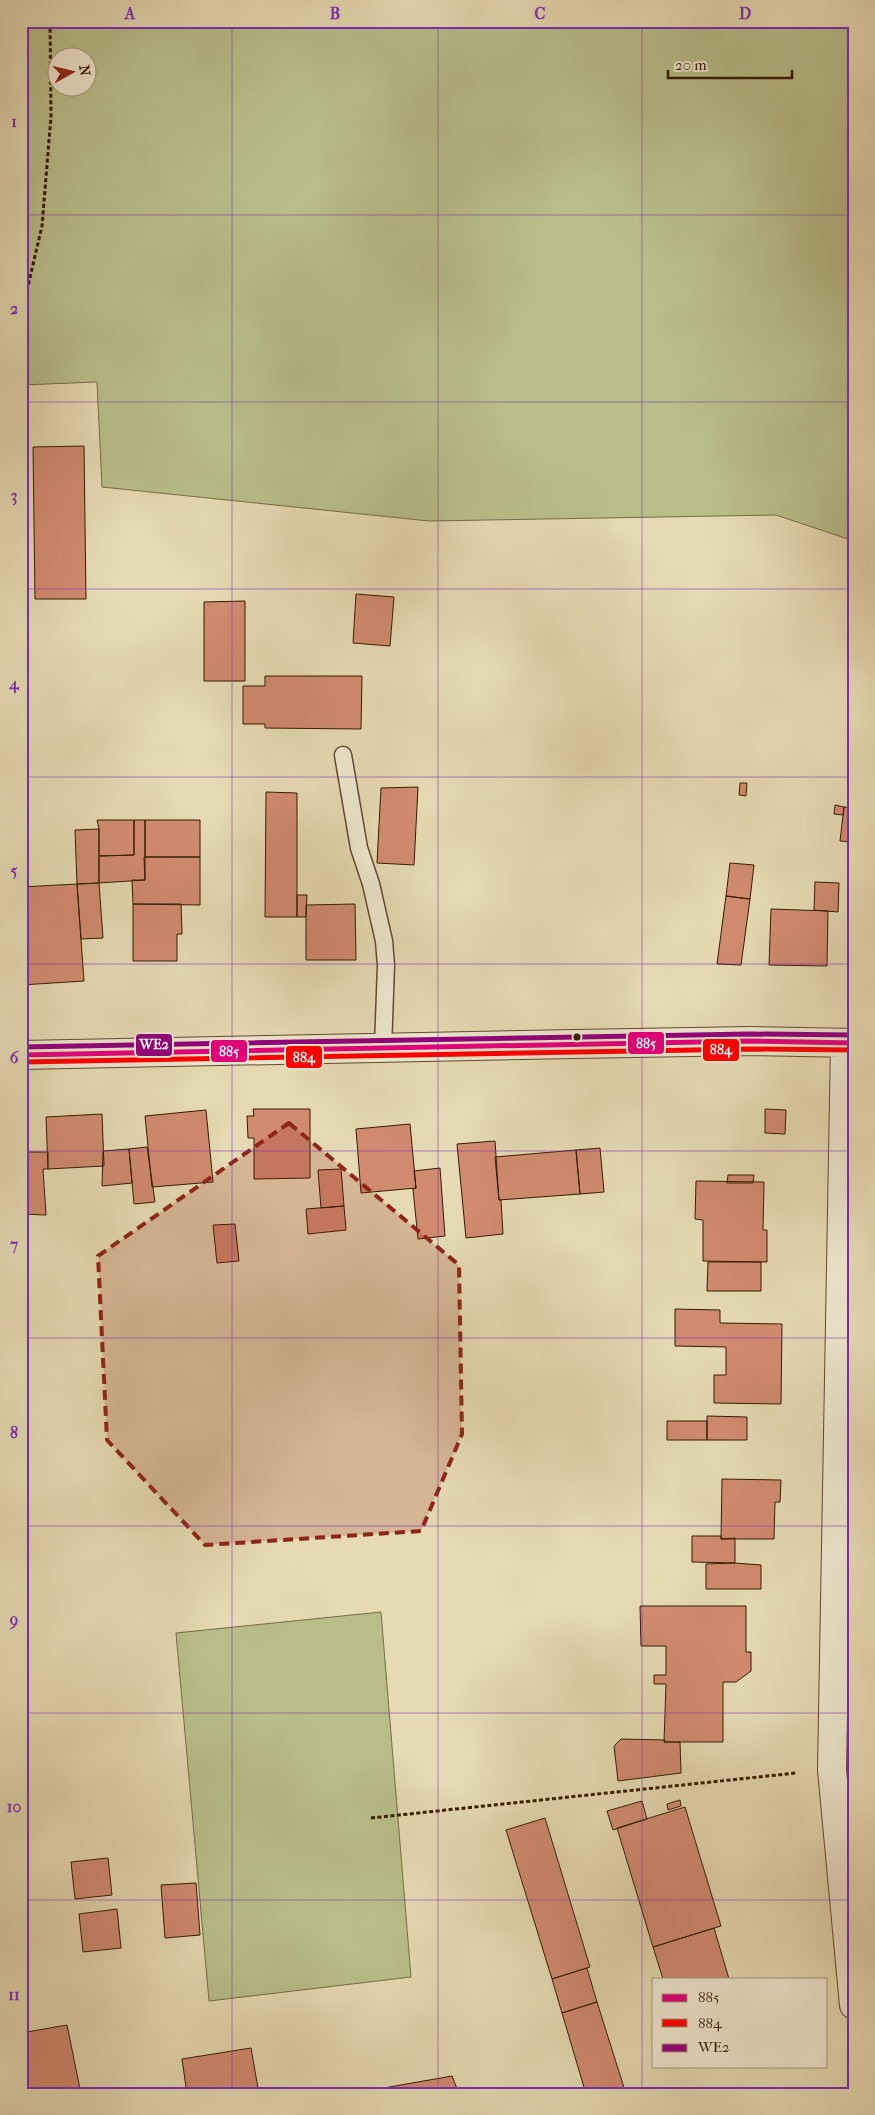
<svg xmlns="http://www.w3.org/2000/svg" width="875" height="2115" font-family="'IM FELL French Canon',serif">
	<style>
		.green { fill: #b9be89; stroke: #776c46; fill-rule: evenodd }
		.building { fill: #d18b70; stroke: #351a03 }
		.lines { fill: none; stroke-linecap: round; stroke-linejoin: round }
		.lane-casing { stroke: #614a2f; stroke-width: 19 }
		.street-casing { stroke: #614a2f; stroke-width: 30 }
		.path { stroke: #351a03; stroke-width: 3; stroke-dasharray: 4 2.5; stroke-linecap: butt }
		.lane { stroke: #eee7ce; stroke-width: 16 }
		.street { stroke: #eee7ce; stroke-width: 28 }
		.bus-1-casing { stroke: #eee7ce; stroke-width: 9 }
		.bus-2-casing { stroke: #eee7ce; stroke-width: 9 }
		.bus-3-casing { stroke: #eee7ce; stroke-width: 9 }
		.bus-1 { stroke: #e3007b; stroke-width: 5 }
		.bus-2 { stroke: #f00; stroke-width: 5 }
		.bus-3 { stroke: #91007b; stroke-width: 5 }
		.marked { fill: #8f2418; fill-opacity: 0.2; stroke: #8f2418; stroke-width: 4; stroke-dasharray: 10 6; stroke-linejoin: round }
		.grid { fill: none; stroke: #7b2cbf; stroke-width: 1; stroke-opacity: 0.55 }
		.bus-dot { fill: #351a03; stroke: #eee7ce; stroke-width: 2 }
		.line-badge { stroke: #eee7ce; stroke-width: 2 }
		.badge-label { font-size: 14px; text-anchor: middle; font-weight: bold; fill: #fff }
		.neatline { fill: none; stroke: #7b2cbf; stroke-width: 2 }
		.grid-label { font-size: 16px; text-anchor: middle; font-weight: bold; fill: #7b2cbf }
	</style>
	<rect width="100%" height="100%" fill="#e5dab3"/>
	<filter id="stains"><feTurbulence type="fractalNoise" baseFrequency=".004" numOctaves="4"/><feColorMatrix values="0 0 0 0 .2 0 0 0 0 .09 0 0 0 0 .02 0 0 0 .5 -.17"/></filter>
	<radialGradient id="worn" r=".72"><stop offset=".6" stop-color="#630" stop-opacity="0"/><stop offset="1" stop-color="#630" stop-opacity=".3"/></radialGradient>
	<path class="green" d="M 21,21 L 854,21 L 854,541 L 776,515 L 429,521 L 102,487 L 97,382 L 21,385 ZM 58,58 L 88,58 L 88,88 L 58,88 Z
		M 381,1612 L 411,1977 L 209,2001 L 176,1633 Z"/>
	<path class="building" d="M 84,446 L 86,599 L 35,599 L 33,447 Z
		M 356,594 L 394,597 L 390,646 L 353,643 Z
		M 245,601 L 245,681 L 204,681 L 204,602 Z
		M 265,676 L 362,676 L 361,729 L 265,728 L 265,724 L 243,724 L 243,686 L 265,686 Z
		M 740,783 L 747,783 L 746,796 L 739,795 Z
		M 418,787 L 414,865 L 377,863 L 381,788 Z
		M 266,792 L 297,793 L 297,917 L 265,917 Z
		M 835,805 L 844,807 L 843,815 L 834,814 Z
		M 844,807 L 854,808 L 854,842 L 840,841 Z
		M 97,820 L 134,820 L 134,855 L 99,856 L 99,829 Z
		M 134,820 L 145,820 L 145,880 L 99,883 L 99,856 L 134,855 Z
		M 145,820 L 200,820 L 200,857 L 145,857 Z
		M 99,829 L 99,883 L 77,884 L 75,830 Z
		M 144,857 L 200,857 L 200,905 L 133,904 L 132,880 L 145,880 Z
		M 730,863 L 754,865 L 750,899 L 726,896 Z
		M 815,882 L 839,883 L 838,912 L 814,910 Z
		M 99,883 L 103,938 L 81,939 L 77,884 Z
		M 77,884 L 84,981 L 21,985 L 21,887 Z
		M 297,895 L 307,895 L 306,917 L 297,917 Z
		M 726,896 L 750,899 L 741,965 L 717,964 Z
		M 133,904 L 181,904 L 182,934 L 177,934 L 177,961 L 133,961 Z
		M 355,904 L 356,960 L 306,960 L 306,905 Z
		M 771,909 L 828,911 L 827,966 L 769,965 Z
		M 253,1109 L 310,1109 L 310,1178 L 254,1179 L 254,1138 L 248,1138 L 247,1116 L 254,1116 Z
		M 765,1109 L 786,1110 L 785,1134 L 765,1133 Z
		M 206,1110 L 213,1182 L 152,1187 L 145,1116 Z
		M 102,1114 L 104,1166 L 48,1169 L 46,1117 Z
		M 410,1124 L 416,1188 L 361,1193 L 356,1129 Z
		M 495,1141 L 499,1200 L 501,1200 L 503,1234 L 466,1238 L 457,1144 Z
		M 147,1147 L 155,1202 L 134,1204 L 129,1149 Z
		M 600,1148 L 604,1192 L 580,1194 L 576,1150 Z
		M 129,1149 L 132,1183 L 102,1186 L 103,1151 Z
		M 576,1150 L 580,1194 L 499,1200 L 495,1157 Z
		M 21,1152 L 48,1152 L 48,1169 L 43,1169 L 46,1215 L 21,1214 Z
		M 440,1168 L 445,1236 L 418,1239 L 413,1189 L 416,1188 L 414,1171 Z
		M 341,1169 L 344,1206 L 321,1208 L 318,1170 Z
		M 728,1175 L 754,1175 L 753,1183 L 727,1183 Z
		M 696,1181 L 764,1182 L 763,1230 L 767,1230 L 767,1262 L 703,1261 L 703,1220 L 695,1219 Z
		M 344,1206 L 346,1230 L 308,1234 L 306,1209 Z
		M 235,1224 L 239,1261 L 217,1263 L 213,1225 Z
		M 21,1227 L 23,1279 L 21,1279 Z
		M 708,1262 L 761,1262 L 761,1291 L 707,1291 Z
		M 675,1309 L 720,1310 L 720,1323 L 782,1324 L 781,1404 L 714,1403 L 714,1375 L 726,1375 L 726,1347 L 675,1346 Z
		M 707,1416 L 747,1417 L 747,1440 L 707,1440 Z
		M 667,1421 L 707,1421 L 707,1440 L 667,1440 Z
		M 722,1479 L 781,1480 L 780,1502 L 775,1502 L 774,1539 L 721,1539 Z
		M 692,1536 L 721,1536 L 721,1539 L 735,1538 L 735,1563 L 692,1562 Z
		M 735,1563 L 761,1565 L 761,1589 L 706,1589 L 706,1564 Z
		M 640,1606 L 746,1606 L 746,1652 L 751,1652 L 751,1671 L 736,1682 L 723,1682 L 723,1742 L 664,1742 L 666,1684 L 654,1684 L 654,1675 L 666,1675 L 666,1646 L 641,1646 Z
		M 621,1739 L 665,1740 L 664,1742 L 680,1742 L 681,1773 L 618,1781 L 614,1746 Z
		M 680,1800 L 681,1806 L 668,1810 L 667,1804 Z
		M 642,1801 L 647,1819 L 613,1830 L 607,1811 Z
		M 685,1807 L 721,1926 L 653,1947 L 617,1828 Z
		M 545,1818 L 590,1967 L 552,1979 L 506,1830 Z
		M 108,1858 L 112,1895 L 75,1899 L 71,1862 Z
		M 196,1883 L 200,1935 L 165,1938 L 161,1885 Z
		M 117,1909 L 121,1948 L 83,1952 L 79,1914 Z
		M 714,1928 L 729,1979 L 663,1979 L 653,1947 Z
		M 587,1968 L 597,2002 L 562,2013 L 552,1979 Z
		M 597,2002 L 626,2094 L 586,2094 L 562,2013 Z
		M 67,2025 L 81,2094 L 29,2094 L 21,2054 L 21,2033 Z
		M 251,2048 L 259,2094 L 187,2094 L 182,2059 Z
		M 452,2076 L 459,2094 L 378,2094 L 378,2089 Z
		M 376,2089 L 377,2094 L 347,2094 Z"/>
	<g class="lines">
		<g class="lane-casing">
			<path id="lane" d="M 343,755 L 359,848 L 371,884 L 384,941 L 386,965 L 383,1048"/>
		</g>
		<g class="street-casing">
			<path id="street" d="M 845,1043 L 832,1770 L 854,2005
				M 21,1055 L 575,1044 L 750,1041 L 854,1043"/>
		</g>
		<path class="path" d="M 21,316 L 42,226 L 51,116 L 50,21
			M 371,1818 L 796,1773"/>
		<use href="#lane" class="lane"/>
		<use href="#street" class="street"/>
		<g class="bus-1-casing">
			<path id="bus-1" d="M 21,1055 L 750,1041 L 854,1043"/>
		</g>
		<g class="bus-2-casing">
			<path id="bus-2" d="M 21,1062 L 750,1049 L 854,1050"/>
		</g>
		<g class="bus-3-casing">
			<path id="bus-3" d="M 21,1047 L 750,1034 L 854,1035"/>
		</g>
		<use href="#bus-1" class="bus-1"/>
		<use href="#bus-2" class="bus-2"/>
		<use href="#bus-3" class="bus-3"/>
	</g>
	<path class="marked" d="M 289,1123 L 459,1265 L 462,1434 L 421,1531 L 205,1545 L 107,1440 L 98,1256 Z"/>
	<path class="grid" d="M 232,21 L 232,2094M 438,21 L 438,2094M 642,21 L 642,2094M 21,215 L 854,215M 21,402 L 854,402M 21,589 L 854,589M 21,777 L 854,777M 21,964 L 854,964M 21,1151 L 854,1151M 21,1338 L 854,1338M 21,1526 L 854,1526M 21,1713 L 854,1713M 21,1900 L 854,1900"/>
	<circle class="bus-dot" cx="577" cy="1037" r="4.5"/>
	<g class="line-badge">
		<rect x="627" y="1031" width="38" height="24" rx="5" fill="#e3007b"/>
		<rect x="135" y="1033" width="38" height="24" rx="5" fill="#91007b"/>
		<rect x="702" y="1038" width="38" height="24" rx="5" fill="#f00"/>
		<rect x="210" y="1039" width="38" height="24" rx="5" fill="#e3007b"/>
		<rect x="285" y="1045" width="38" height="24" rx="5" fill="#f00"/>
	</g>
	<g class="badge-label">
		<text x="646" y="1048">885</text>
		<text x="154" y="1049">WE2</text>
		<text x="721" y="1054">884</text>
		<text x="229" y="1056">885</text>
		<text x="304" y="1062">884</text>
	</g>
	<rect width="875" height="2115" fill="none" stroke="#e5dab3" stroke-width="55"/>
	<rect x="652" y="1978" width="175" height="90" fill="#eee7ce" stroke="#a4957d"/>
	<rect x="662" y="1994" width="25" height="8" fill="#e3007b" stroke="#a4957d"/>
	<text x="698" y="2002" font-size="15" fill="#351a03">885</text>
	<rect x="662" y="2019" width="25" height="8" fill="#ff0000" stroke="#a4957d"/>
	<text x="698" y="2028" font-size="15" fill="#351a03">884</text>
	<rect x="662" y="2044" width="25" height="8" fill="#91007b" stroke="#a4957d"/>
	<text x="698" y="2052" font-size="15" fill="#351a03">WE2</text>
	<g transform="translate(72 72) rotate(82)"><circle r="24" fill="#eee7ce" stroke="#a4957d"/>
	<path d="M0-4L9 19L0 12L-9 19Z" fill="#8f2418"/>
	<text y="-8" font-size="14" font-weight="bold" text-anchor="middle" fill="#351a03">N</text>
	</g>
	<path d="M668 70v8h124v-8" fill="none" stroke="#351a03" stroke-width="2.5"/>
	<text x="675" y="70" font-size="15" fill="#351a03" stroke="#eee7ce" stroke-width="4" paint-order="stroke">20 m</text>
	<rect x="28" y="28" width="820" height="2060" class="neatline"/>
	<g class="grid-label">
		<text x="130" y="19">A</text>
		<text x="335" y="19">B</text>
		<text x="540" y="19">C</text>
		<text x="745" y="19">D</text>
		<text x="14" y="127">1</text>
		<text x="14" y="314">2</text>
		<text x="14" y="501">3</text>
		<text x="14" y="689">4</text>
		<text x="14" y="876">5</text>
		<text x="14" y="1063">6</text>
		<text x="14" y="1250">7</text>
		<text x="14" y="1438">8</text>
		<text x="14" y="1625">9</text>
		<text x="14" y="1812">10</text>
		<text x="14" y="2000">11</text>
	</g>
	<rect width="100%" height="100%" filter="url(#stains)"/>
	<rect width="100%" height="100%" fill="url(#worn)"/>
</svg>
